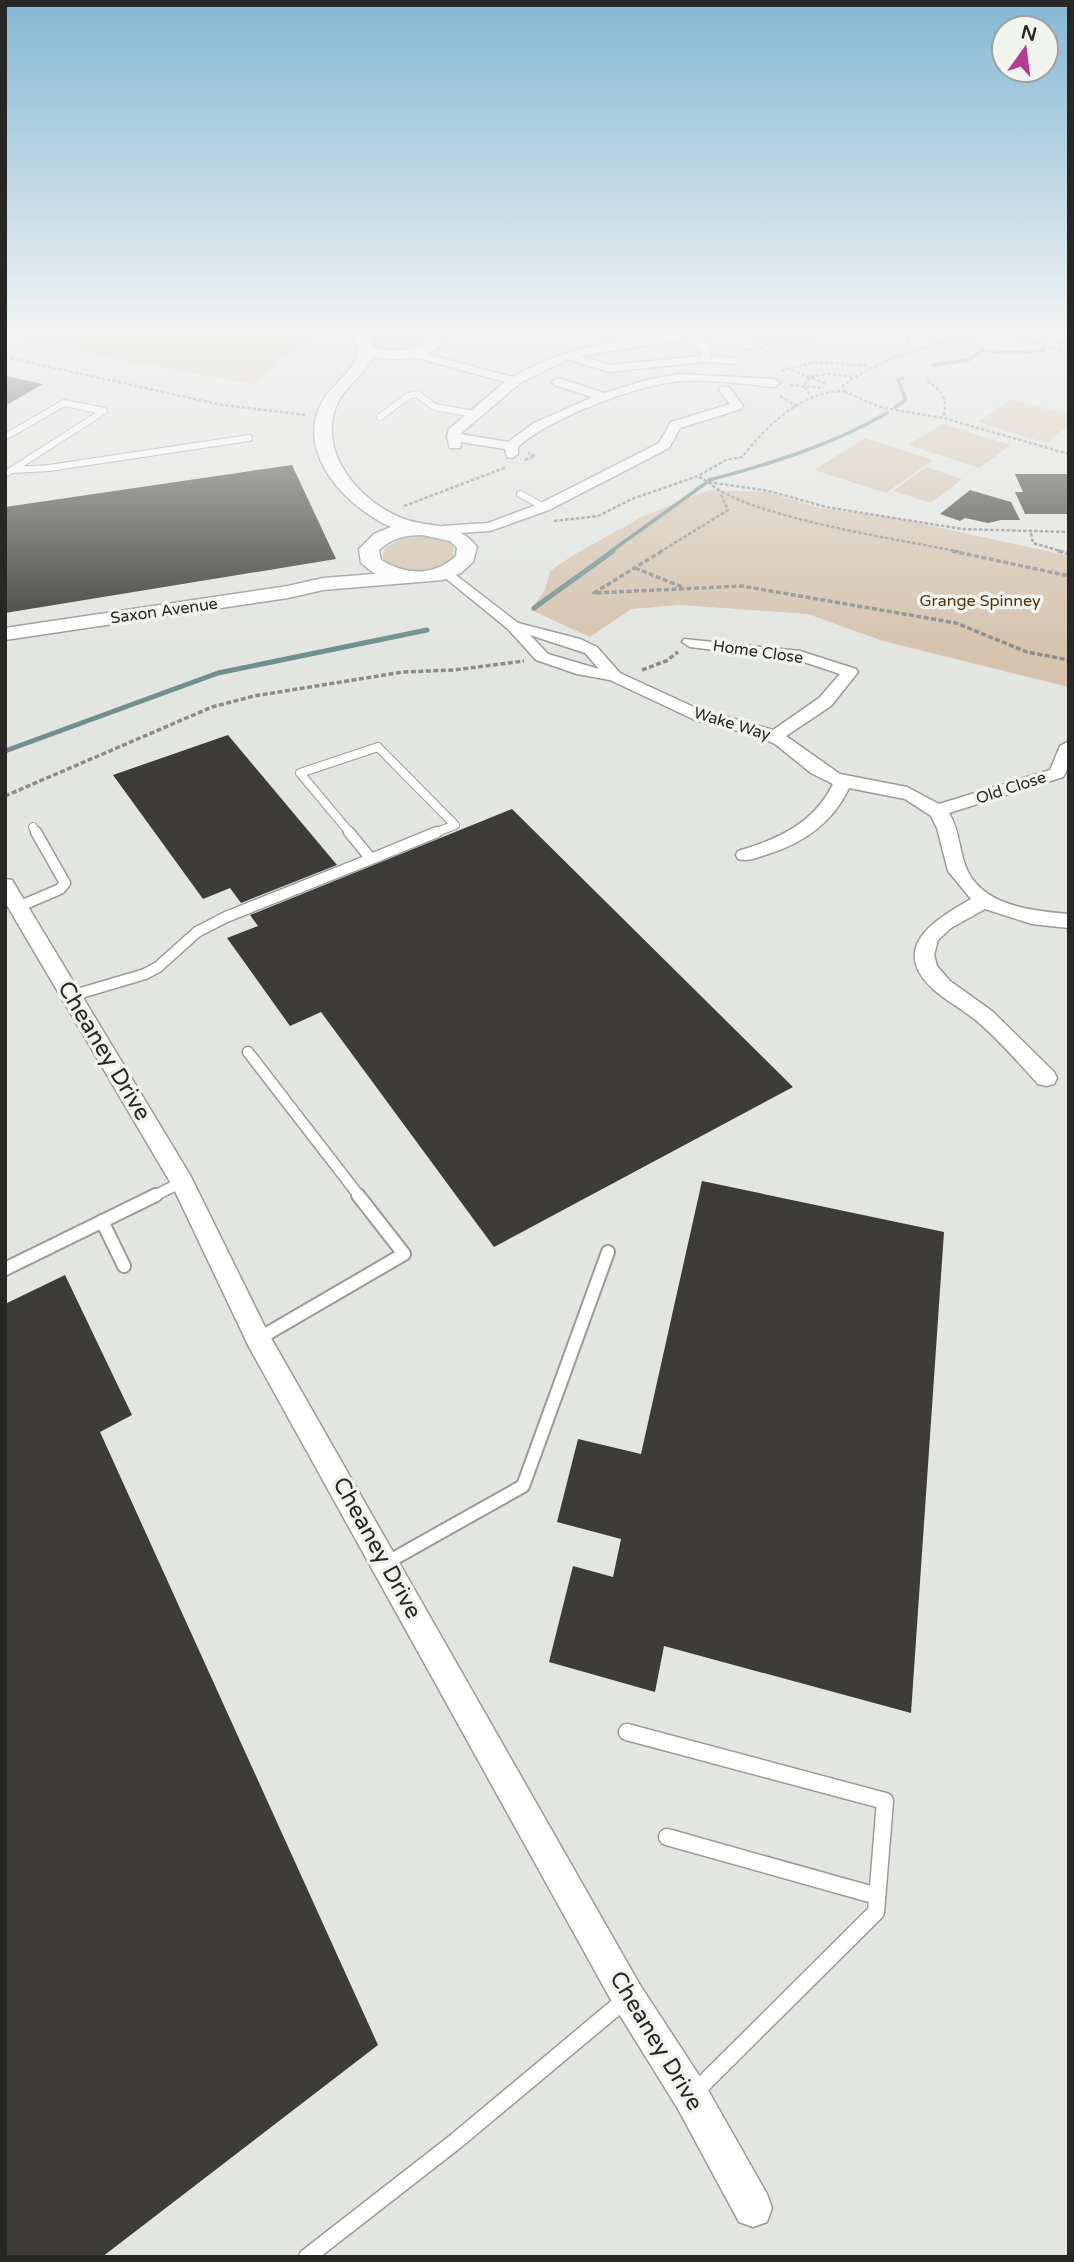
<svg xmlns="http://www.w3.org/2000/svg" width="1074" height="2262" font-family="'Varela Round',sans-serif">
	<style>
		.green { fill: #d5c3ae }
		.lines { fill: none; stroke-linecap: round; stroke-linejoin: round }
		.stream-far1 { stroke: #6f908c; stroke-width: 3.5 }
		.stream { stroke: #6f908c; stroke-width: 5 }
		.building { fill: #3d3c39 }
		.lane-far4-casing { stroke: #9a9b98; stroke-width: 8 }
		.lane-far3-casing { stroke: #9a9b98; stroke-width: 10 }
		.lane-far2-casing { stroke: #9a9b98; stroke-width: 13 }
		.lane-far1-casing { stroke: #9a9b98; stroke-width: 16 }
		.lane-casing { stroke: #9a9b98; stroke-width: 19 }
		.street-casing { stroke: #9a9b98; stroke-width: 3 }
		.secondary-casing { stroke: #9a9b98; stroke-width: 3 }
		.path-far1 { stroke: #8c8d8b; stroke-width: 2.5; stroke-dasharray: 3.5 2; stroke-linecap: butt }
		.path { stroke: #8c8d8b; stroke-width: 3.5; stroke-dasharray: 5 2.5; stroke-linecap: butt }
		.lane-far4 { stroke: #fff; stroke-width: 6 }
		.lane-far3 { stroke: #fff; stroke-width: 8 }
		.lane-far2 { stroke: #fff; stroke-width: 10 }
		.lane-far1 { stroke: #fff; stroke-width: 12 }
		.lane { stroke: #fff; stroke-width: 16 }
		.street { fill: #fff; fill-rule: evenodd }
		.secondary { fill: #fff; fill-rule: evenodd }
		.labels { text-anchor: middle; dominant-baseline: central; stroke-width: 7; stroke-linejoin: round; paint-order: stroke }
		.far-park-label { font-size: 16px; fill: #503410; stroke: #f1f3ef }
		.far-street-label { font-size: 16px; fill: #272726; stroke: #f1f3ef }
		.near-street-label { font-size: 23px; fill: #272726; stroke: #f1f3ef }
	</style>
	<rect width="100%" height="100%" fill="#e3e5e1"/>
	<path class="green" d="M 7,333 L 321,333 L 279,359 L 257,385 L 96,355 Z
		M 381,333 L 418,333 L 427,340 L 423,346 L 393,352 L 372,347 L 369,341 Z
		M 1011,399 L 1069,415 L 1069,424 L 1047,443 L 978,422 Z
		M 942,424 L 1011,445 L 979,468 L 908,445 Z
		M 865,438 L 933,460 L 886,493 L 814,470 Z
		M 926,467 L 962,479 L 931,503 L 893,491 Z
		M 708,490 L 768,492 L 819,508 L 896,518 L 1069,556 L 1069,687 L 883,641 L 808,614 L 680,605 L 631,609 L 590,637 L 531,610 L 545,590 L 550,571 L 575,554 L 642,517 Z
		M 425,535 L 441,538 L 453,545 L 454,559 C 437,575 398,578 383,558 L 384,549 L 400,539 Z"/>
	<g class="lines">
		<path class="stream-far1" d="M 1059,343 L 1069,338
			M 934,365 L 968,360 L 982,350 L 1014,353 L 1043,350
			M 895,407 L 906,400 L 898,380 L 903,378
			M 709,480 C 770,464 832,445 887,413
			M 610,552 L 706,483"/>
		<path class="stream" d="M 534,608 L 613,551
			M 5,751 L 218,673 L 427,630"/>
	</g>
	<path class="building" d="M 5,376 L 43,384 L 5,406 Z
		M 292,465 L 336,559 L 5,613 L 5,507 Z
		M 1015,474 L 1069,474 L 1069,514 L 1025,514 L 1015,492 L 1023,492 Z
		M 970,490 L 1011,502 L 1020,520 L 1001,520 L 988,523 L 965,518 L 960,521 L 940,514 Z
		M 228,735 L 337,865 L 241,903 L 230,888 L 203,899 L 113,775 Z
		M 512,809 L 793,1087 L 494,1247 L 321,1012 L 290,1026 L 227,938 L 258,926 L 250,915 Z
		M 702,1181 L 944,1232 L 911,1713 L 664,1646 L 655,1692 L 549,1662 L 573,1566 L 613,1577 L 621,1539 L 557,1522 L 578,1439 L 641,1454 Z
		M 65,1275 L 132,1415 L 100,1432 L 378,2045 L 102,2257 L 5,2257 L 5,1304 Z"/>
	<g class="lines">
		<g class="lane-far4-casing">
			<path id="lane-far4" d="M 707,359 L 735,361
				M 380,417 L 408,396 L 417,394 L 435,407 L 474,414
				M 5,437 L 64,403 L 104,411 L 12,470
				M 5,474 L 12,470 L 49,468 L 249,438
				M 520,494 L 544,507"/>
		</g>
		<g class="lane-far3-casing">
			<path id="lane-far3" d="M 33,827 L 37,834
				M 351,834 L 300,773 L 378,747 L 455,825 L 432,834"/>
		</g>
		<g class="lane-far2-casing">
			<path id="lane-far2" d="M 349,832 L 371,859
				M 371,859 L 437,832
				M 18,907 L 60,889 L 65,883 L 36,832
				M 71,996 L 145,974 L 158,967 L 197,932 L 226,917 L 371,859
				M 248,1052 L 360,1197
				M 152,1197 L 182,1182"/>
		</g>
		<g class="lane-far1-casing">
			<path id="lane-far1" d="M 102,1221 L 124,1266
				M 5,1269 L 156,1195
				M 258,1339 L 404,1254 L 358,1195
				M 386,1563 L 523,1486 L 608,1252"/>
		</g>
		<g class="lane-casing">
			<path id="lane" d="M 627,1732 L 885,1801 L 876,1912 L 695,2092
				M 667,1837 L 877,1896
				M 307,2257 L 456,2141 L 626,1999"/>
		</g>
		<g class="street-casing">
			<path id="street" d="M 681,333 L 708,333 L 698,337 L 711,348 L 711,361 L 609,372 L 568,359 L 520,383 L 460,434 L 508,442 L 534,423 L 593,397 L 554,385 L 552,382 L 558,378 L 604,393 L 647,380 L 680,374 L 774,379 L 780,383 L 774,387 C 743,384 712,379 682,381 C 639,384 549,418 518,447 L 518,454 L 512,458 L 507,457 L 505,449 L 461,442 L 460,448 L 450,448 L 447,437 L 449,429 L 505,382 L 403,354 L 409,351 L 422,353 L 513,377 C 565,346 621,340 681,333 ZM 686,339 L 700,349 L 701,356 L 610,365 L 580,356 Z
				M 747,333 L 758,333 L 759,334 L 753,337 Z
				M 721,387 L 729,387 L 743,406 L 741,409 L 680,428 L 669,448 L 549,510 L 490,531 L 442,534 L 435,530 L 442,526 L 488,523 L 539,504 L 659,443 L 671,422 L 730,404 L 719,390 Z
				M 448,569 L 518,623 L 580,639 L 597,647 L 620,673 L 696,708 L 773,730 L 819,698 L 840,674 L 798,660 L 690,647 L 682,642 L 684,639 L 800,651 L 856,669 L 858,672 L 831,706 L 786,736 L 840,774 L 907,787 L 939,804 L 1050,770 L 1060,746 L 1069,741 L 1069,766 L 1063,777 L 949,813 C 959,829 959,848 965,865 C 980,906 1032,911 1069,914 L 1069,928 L 1032,924 L 985,909 L 951,928 L 938,940 L 934,955 L 937,966 L 950,981 L 992,1011 L 1054,1072 L 1057,1078 L 1054,1084 L 1046,1086 L 1038,1084 C 1019,1063 1000,1041 978,1022 C 964,1010 948,1002 934,990 C 888,948 934,920 971,899 L 948,871 L 937,828 L 931,816 L 905,799 L 849,788 C 832,824 802,844 765,855 C 756,858 748,862 738,859 L 736,855 L 738,851 C 779,839 814,823 833,784 L 811,773 L 775,744 L 758,736 L 695,720 L 610,680 L 577,674 L 536,660 L 508,629 L 443,576 L 443,570 ZM 530,635 L 585,653 L 599,669 L 548,654 Z
				M 5,879 L 12,880 L 190,1175 L 267,1331 L 640,1985 L 704,2083 L 767,2194 L 772,2208 L 767,2222 L 753,2227 L 739,2222 L 678,2109 L 616,2009 L 249,1347 L 173,1187 L 5,902 Z"/>
		</g>
		<g class="secondary-casing">
			<path id="secondary" d="M 361,333 L 375,333 L 370,341 L 372,346 C 390,353 409,352 425,343 L 421,333 L 437,333 L 442,338 L 438,348 C 417,360 395,362 373,356 C 365,375 345,386 337,404 C 316,453 361,503 404,519 C 429,528 459,522 477,547 L 473,562 L 461,573 L 443,580 L 323,590 L 288,598 L 5,640 L 5,628 L 288,586 L 323,578 L 375,574 L 361,563 L 359,549 L 374,534 L 391,527 C 348,508 294,454 322,402 C 332,384 356,371 358,349 L 354,341 ZM 422,535 L 450,541 L 457,548 L 456,556 C 433,577 406,575 381,560 L 379,550 C 392,538 405,535 422,535 Z"/>
		</g>
		<path class="path-far1" d="M 934,333 L 961,335
			M 1006,333 L 1069,353
			M 908,349 L 909,333
			M 743,350 L 759,349 L 772,339 L 847,333
			M 5,357 L 222,405 L 307,415
			M 786,368 L 827,384
			M 782,371 L 814,362 L 869,366
			M 927,381 C 942,390 949,401 943,418
			M 790,385 L 824,388
			M 844,391 L 879,407 L 943,418 L 1069,454
			M 780,396 L 797,407
			M 813,399 L 804,386 L 810,377 L 829,374 L 854,377
			M 525,460 L 535,456 L 528,453
			M 699,477 L 708,482 L 769,491 L 826,507 L 962,529 L 1069,532
			M 708,482 C 746,517 903,540 960,552
			M 404,506 L 507,467
			M 554,521 L 598,516 L 632,499 L 698,476 L 726,460 L 742,457 C 767,426 801,391 844,391 L 843,385 C 893,352 941,339 1000,333
			M 1031,533 L 1033,543 L 1064,552
			M 660,552 L 728,510 L 720,493"/>
		<path class="path" d="M 662,551 L 594,593 L 742,586 L 956,623 L 1027,652 L 1069,660
			M 952,551 L 1069,576
			M 1058,551 L 1069,554
			M 635,568 L 682,587
			M 642,670 L 666,661 L 678,652
			M 5,796 L 212,707 L 254,696 L 403,672 L 454,670 L 524,661"/>
		<use href="#lane-far4" class="lane-far4"/>
		<use href="#lane-far3" class="lane-far3"/>
		<use href="#lane-far2" class="lane-far2"/>
		<use href="#lane-far1" class="lane-far1"/>
		<use href="#lane" class="lane"/>
		<use href="#street" class="street"/>
		<use href="#secondary" class="secondary"/>
	</g>
	<linearGradient id="sky" x2="0" y2="1"><stop stop-color="#84b8d4"/><stop offset="0.51" stop-color="#f2f3f2"/><stop offset="1" stop-color="#f2f3f2" stop-opacity="0"/></linearGradient>
	<rect width="1074" height="649" fill="url(#sky)"/>
	<g class="labels">
		<g class="far-park-label">
			<text x="980" y="601">Grange Spinney</text>
		</g>
		<g class="far-street-label">
			<text transform="translate(164 611) rotate(-8)">Saxon Avenue</text>
			<text transform="translate(758 652) rotate(8)">Home Close</text>
			<text transform="translate(732 724) rotate(17)">Wake Way</text>
			<text transform="translate(1011 788) rotate(-18)">Old Close</text>
		</g>
		<g class="near-street-label">
			<text transform="translate(104 1051) rotate(59)">Cheaney Drive</text>
			<text transform="translate(377 1548) rotate(61)">Cheaney Drive</text>
			<text transform="translate(656 2041) rotate(59)">Cheaney Drive</text>
		</g>
	</g>
	<rect width="1074" height="2262" fill="none" stroke="#272726" stroke-width="14"/>
	<g transform="translate(1025 49) rotate(14)"><circle r="33" fill="#f1f3ef" stroke="#a0a19f" stroke-width="2"/>
	<path d="M0-5L12 26L0 18L-12 26Z" fill="#b43d92"/>
	<text y="-10" font-size="19" font-weight="bold" text-anchor="middle" fill="#272726">N</text>
	</g>
</svg>
